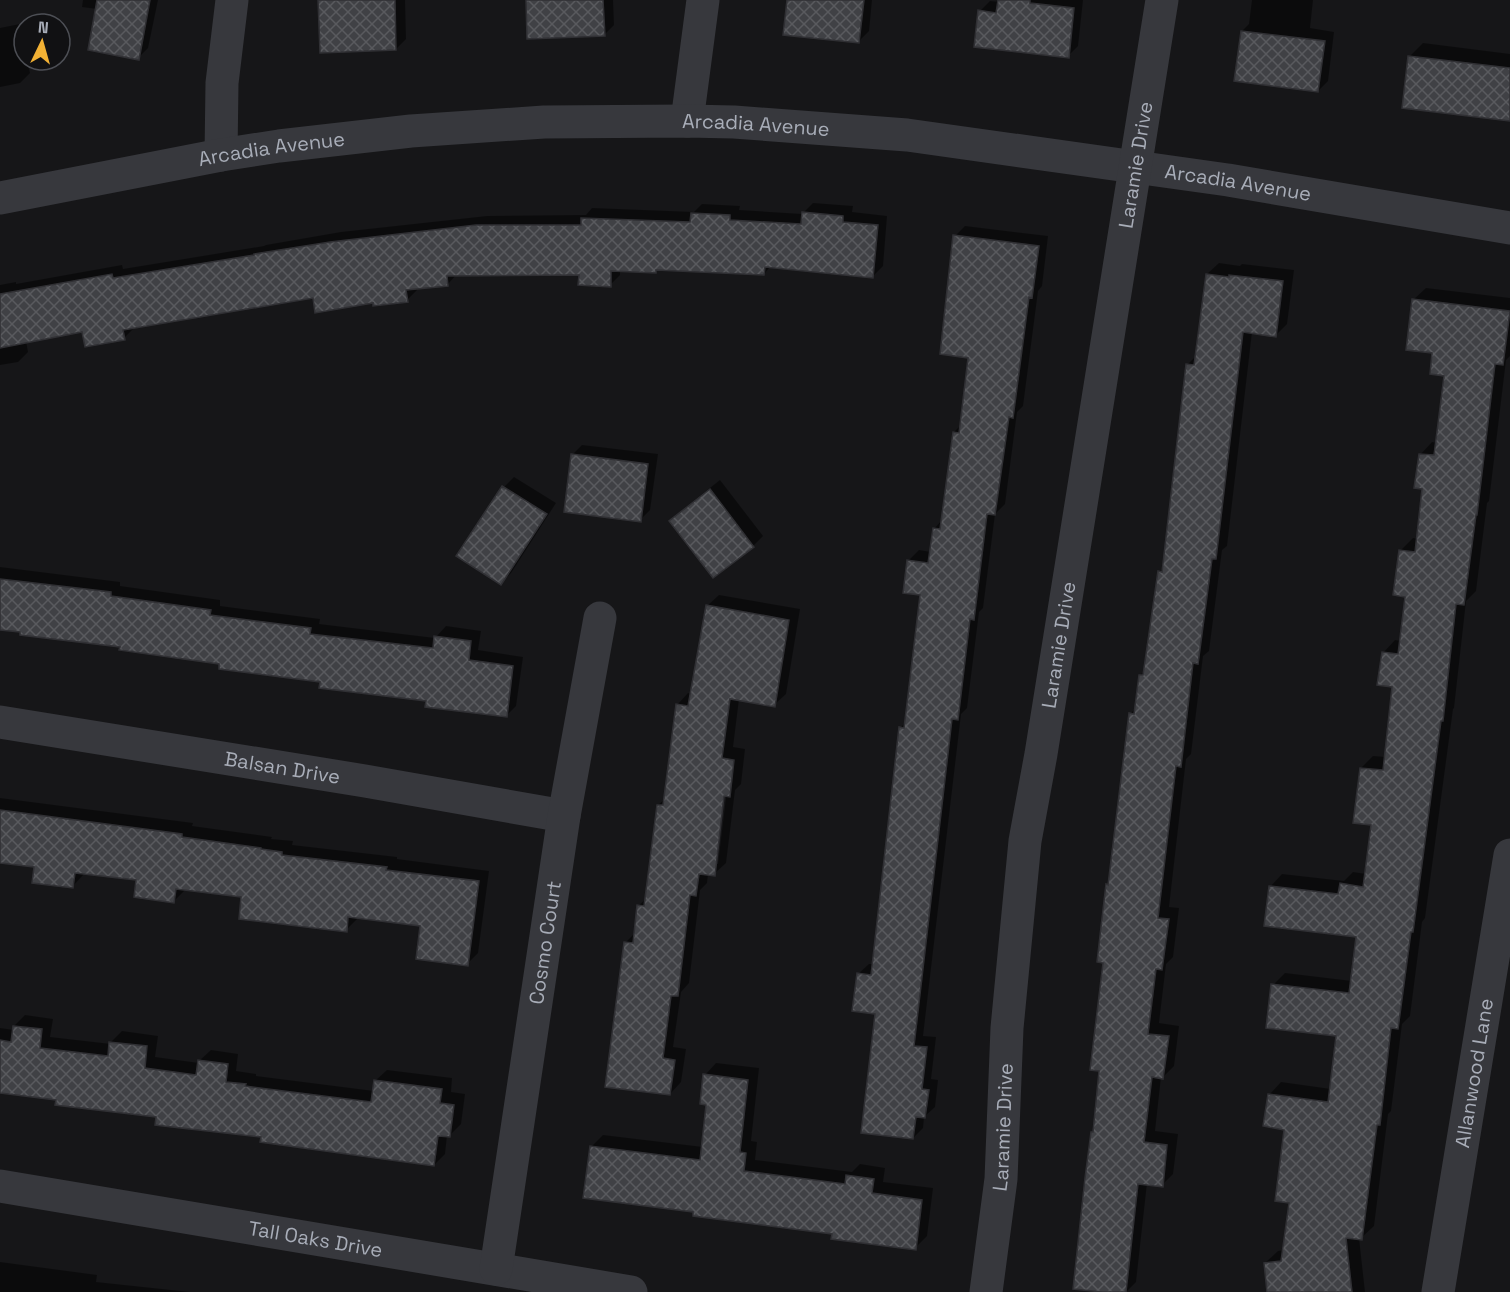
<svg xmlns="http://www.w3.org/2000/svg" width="1510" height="1292" font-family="'Space Grotesk',sans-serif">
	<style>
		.shadow { fill: #0007; fill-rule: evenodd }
		.building { fill: url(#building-cross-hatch); stroke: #303034; stroke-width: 1.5 }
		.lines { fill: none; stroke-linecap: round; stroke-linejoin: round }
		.minor { stroke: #37383d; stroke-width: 33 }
		.labels { text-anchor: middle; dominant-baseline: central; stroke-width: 4.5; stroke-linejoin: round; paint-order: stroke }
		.street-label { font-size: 20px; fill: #a8adb8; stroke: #111113 }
	</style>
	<defs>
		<pattern id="building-cross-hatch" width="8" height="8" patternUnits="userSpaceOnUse" patternTransform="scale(1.5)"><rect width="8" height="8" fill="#404145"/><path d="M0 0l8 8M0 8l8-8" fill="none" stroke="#595a5e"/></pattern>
	</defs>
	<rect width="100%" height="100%" fill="#161618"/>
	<path class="shadow" d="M 83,0 L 158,0 L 148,48 L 138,58 L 97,9 L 82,7 Z
		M 321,0 L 405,0 L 406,39 L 396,49 Z
		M 527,0 L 613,0 L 614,25 L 604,35 Z
		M 789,0 L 872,0 L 869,31 L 859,41 Z
		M 999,0 L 1083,0 L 1078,46 L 1068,56 L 980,11 L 990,1 L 999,2 Z
		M 1252,0 L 1313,0 L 1310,28 L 1334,32 L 1328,81 L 1318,91 L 1242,31 L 1249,24 Z
		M 20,24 L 24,44 L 24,60 L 27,60 L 30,73 L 20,83 L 0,87 L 0,28 Z
		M 1423,43 L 1510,54 L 1510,119 L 1410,56 Z
		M 813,203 L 853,206 L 852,212 L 887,216 L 883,266 L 873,276 L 771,266 L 764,274 L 658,268 L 656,271 L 620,270 L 620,275 L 610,285 L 580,274 L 457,274 L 448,284 L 417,287 L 417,290 L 407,300 L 374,301 L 314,296 L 134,328 L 124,338 L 84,331 L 26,341 L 28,352 L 18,362 L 0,365 L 0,285 L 16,282 L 16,284 L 122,265 L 123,269 L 264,246 L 266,245 L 341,232 L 487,216 L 586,215 L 592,208 L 694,212 L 702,204 L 740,206 L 739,210 L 802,214 Z
		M 965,226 L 1048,236 L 1042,286 L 1038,291 L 1023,406 L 1017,412 L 1005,504 L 995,514 L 983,608 L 979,612 L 967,708 L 961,714 L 923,1036 L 936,1037 L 931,1079 L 938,1080 L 935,1107 L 924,1117 L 923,1128 L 913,1138 L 876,1012 L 858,974 L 869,964 L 874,964 L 900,728 L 906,722 L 922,593 L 908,561 L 919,550 L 931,552 L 934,529 L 942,520 L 954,432 L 961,425 L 970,356 L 955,236 Z
		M 1219,263 L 1240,266 L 1242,264 L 1294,270 L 1287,324 L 1276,335 L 1252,332 L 1227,546 L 1222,550 L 1209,651 L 1203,656 L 1191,754 L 1186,759 L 1169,907 L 1179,908 L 1173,957 L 1166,964 L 1159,1023 L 1179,1026 L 1174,1066 L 1163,1077 L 1161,1077 L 1155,1131 L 1178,1134 L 1173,1174 L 1162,1185 L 1147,1183 L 1136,1282 L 1126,1292 L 1115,1292 L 1094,1131 L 1130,714 L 1136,708 L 1140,675 L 1146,670 L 1159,572 L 1164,568 L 1187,365 L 1197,355 L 1207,274 Z
		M 1426,288 L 1510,298 L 1510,356 L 1506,360 L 1489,501 L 1487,503 L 1476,591 L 1466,601 L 1454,708 L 1453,709 L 1425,918 L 1422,922 L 1410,1016 L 1402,1024 L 1391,1111 L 1388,1114 L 1374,1226 L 1361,1238 L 1359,1238 L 1365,1292 L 1268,1292 L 1265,1263 L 1278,1251 L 1284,1250 L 1291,1202 L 1286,1128 L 1269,1095 L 1281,1082 L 1331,1089 L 1338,1035 L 1273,985 L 1285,973 L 1352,981 L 1358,935 L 1270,887 L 1282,874 L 1344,881 L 1353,872 L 1366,874 L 1373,824 L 1361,768 L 1373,756 L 1386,757 L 1394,686 L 1383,653 L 1395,640 L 1401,641 L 1407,596 L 1401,550 L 1413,538 L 1418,539 L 1424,487 L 1420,455 L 1432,442 L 1437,443 L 1445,374 L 1434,352 L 1413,300 Z
		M 582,445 L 658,454 L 650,510 L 640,520 L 572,455 Z
		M 514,477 L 556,503 L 511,573 L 501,583 L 458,556 L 504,487 Z
		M 720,480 L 763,536 L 753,546 L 671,521 L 681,511 Z
		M 0,567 L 120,582 L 120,586 L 220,600 L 220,606 L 320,619 L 319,624 L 435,638 L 446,626 L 481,631 L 478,650 L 523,657 L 516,706 L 506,716 L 427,700 L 221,663 L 121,646 L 0,628 Z
		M 719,595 L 800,609 L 786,694 L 774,705 L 739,699 L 733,747 L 745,749 L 741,784 L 735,790 L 726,863 L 714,874 L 708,874 L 707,883 L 700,890 L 689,983 L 681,992 L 673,1047 L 686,1049 L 681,1082 L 670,1094 L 626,942 L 635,933 L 638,906 L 647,898 L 658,805 L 665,799 L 677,705 L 688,693 L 692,694 L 707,606 ZM 724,789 L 727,789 L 718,864 L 715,864 Z
		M 0,798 L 193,823 L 192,826 L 272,837 L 271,839 L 293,841 L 292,845 L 397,857 L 397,859 L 489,871 L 478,953 L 467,964 L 422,924 L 357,916 L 357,919 L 346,930 L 243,896 L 185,890 L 174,901 L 138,879 L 84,873 L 83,875 L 73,886 L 36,866 L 0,862 Z
		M 25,1015 L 53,1019 L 50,1037 L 111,1044 L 111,1042 L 122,1031 L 158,1036 L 155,1057 L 199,1063 L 199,1061 L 211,1050 L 238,1054 L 236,1071 L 256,1074 L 256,1076 L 374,1091 L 375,1081 L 387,1070 L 452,1078 L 451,1092 L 465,1094 L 461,1124 L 450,1135 L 447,1135 L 445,1154 L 434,1165 L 262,1136 L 158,1116 L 57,1099 L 0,1092 L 0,1028 L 14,1030 L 14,1026 Z
		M 716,1063 L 759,1068 L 751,1141 L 757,1142 L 755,1160 L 852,1172 L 860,1164 L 885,1168 L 883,1182 L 933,1188 L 927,1236 L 915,1248 L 834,1232 L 695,1211 L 591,1147 L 603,1135 L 703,1147 L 708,1104 L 705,1075 Z
		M 0,1262 L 97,1275 L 96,1282 L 190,1292 L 0,1292 Z"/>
	<path class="building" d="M 97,0 L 150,0 L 139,60 L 88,50 Z
		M 318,0 L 395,0 L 396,50 L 320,53 Z
		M 526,0 L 603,0 L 605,36 L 527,39 Z
		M 787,0 L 864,0 L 859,43 L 783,35 Z
		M 998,0 L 1030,0 L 1030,3 L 1074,8 L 1069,58 L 974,47 L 978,10 L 996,13 Z
		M 1241,31 L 1325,41 L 1318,92 L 1234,81 Z
		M 1408,56 L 1510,68 L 1510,121 L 1402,108 Z
		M 802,212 L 843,216 L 843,222 L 878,225 L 873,278 L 765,267 L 764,275 L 656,270 L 656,273 L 611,271 L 611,287 L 578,285 L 579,275 L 447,276 L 448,286 L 406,290 L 408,302 L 373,306 L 373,303 L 315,313 L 313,298 L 123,330 L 125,340 L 85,347 L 82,332 L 0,348 L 0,294 L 112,274 L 113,278 L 254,255 L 254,254 L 330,242 L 476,225 L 581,225 L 581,218 L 690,222 L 691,213 L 730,215 L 730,220 L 801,224 Z
		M 953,235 L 1039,246 L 1032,298 L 1029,297 L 1013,418 L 1009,417 L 995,515 L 987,514 L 974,620 L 970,619 L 958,720 L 952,719 L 914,1046 L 927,1047 L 922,1089 L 929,1090 L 925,1118 L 916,1117 L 913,1139 L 861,1133 L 875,1014 L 852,1011 L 857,973 L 871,975 L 899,727 L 904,728 L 920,595 L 903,593 L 907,560 L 928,563 L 933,528 L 940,529 L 953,432 L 959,433 L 968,358 L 940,354 Z
		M 1206,274 L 1229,277 L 1229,275 L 1283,281 L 1276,337 L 1243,332 L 1216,559 L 1212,559 L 1198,664 L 1193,663 L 1181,767 L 1176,766 L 1158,918 L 1169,919 L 1162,970 L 1156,969 L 1148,1034 L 1169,1036 L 1163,1079 L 1152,1077 L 1144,1142 L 1167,1145 L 1163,1187 L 1138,1184 L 1126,1292 L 1102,1292 L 1073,1289 L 1085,1178 L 1091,1132 L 1093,1132 L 1099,1071 L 1090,1070 L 1103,963 L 1097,962 L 1106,884 L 1108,885 L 1129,713 L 1134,714 L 1139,675 L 1143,675 L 1158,571 L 1162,572 L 1186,364 L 1194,365 Z
		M 1412,299 L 1510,311 L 1503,365 L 1495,364 L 1477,515 L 1476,515 L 1464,605 L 1456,604 L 1443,721 L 1441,721 L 1413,932 L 1411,932 L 1398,1029 L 1391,1028 L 1380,1125 L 1377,1125 L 1362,1240 L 1346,1238 L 1352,1292 L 1267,1292 L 1264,1263 L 1281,1261 L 1289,1203 L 1275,1201 L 1284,1130 L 1263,1126 L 1268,1094 L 1328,1102 L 1336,1036 L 1266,1028 L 1271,984 L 1349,993 L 1356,937 L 1264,926 L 1269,886 L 1338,894 L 1340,883 L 1363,887 L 1371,825 L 1353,823 L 1360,768 L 1383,770 L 1392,687 L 1377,685 L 1382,652 L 1398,654 L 1405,597 L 1393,595 L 1399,550 L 1415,552 L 1422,489 L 1414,488 L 1419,454 L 1434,455 L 1444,376 L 1430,374 L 1432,353 L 1406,350 Z
		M 571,454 L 648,464 L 641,522 L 564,512 Z
		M 502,486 L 547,514 L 501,585 L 456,556 Z
		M 710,489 L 754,547 L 713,578 L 669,521 Z
		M 0,579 L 111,592 L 111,596 L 211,610 L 210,615 L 311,628 L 310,634 L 433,648 L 434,636 L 471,641 L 469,660 L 513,666 L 507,717 L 425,707 L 426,701 L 319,688 L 320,682 L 219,669 L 219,664 L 119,650 L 120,647 L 20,635 L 20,632 L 0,630 Z
		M 706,605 L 789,620 L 775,707 L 730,699 L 722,758 L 734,760 L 730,797 L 724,796 L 715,876 L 699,874 L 696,896 L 690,895 L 678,996 L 671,996 L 663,1058 L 675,1060 L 670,1095 L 605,1087 L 624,942 L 633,943 L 637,905 L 644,906 L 657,805 L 663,805 L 676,704 L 688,706 Z
		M 0,810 L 182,834 L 182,837 L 261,848 L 261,849 L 282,852 L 282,855 L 387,867 L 386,870 L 479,881 L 468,966 L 416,959 L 420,926 L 348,917 L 347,932 L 239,919 L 241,897 L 176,889 L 174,903 L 134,897 L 136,880 L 75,873 L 73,888 L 32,883 L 34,867 L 0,863 Z
		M 13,1026 L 42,1029 L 40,1048 L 108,1056 L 109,1042 L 147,1046 L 145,1068 L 196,1075 L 198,1060 L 228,1064 L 226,1082 L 246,1084 L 245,1086 L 371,1102 L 374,1080 L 442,1089 L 440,1103 L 454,1105 L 450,1137 L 438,1136 L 434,1166 L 260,1142 L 261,1137 L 155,1125 L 156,1117 L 55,1105 L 56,1100 L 0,1093 L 0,1040 L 11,1042 Z
		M 703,1074 L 748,1080 L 740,1152 L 746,1153 L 744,1171 L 845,1184 L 846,1175 L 874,1179 L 872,1193 L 922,1200 L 916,1250 L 831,1239 L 832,1234 L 693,1216 L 693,1212 L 583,1198 L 590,1146 L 700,1160 L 706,1105 L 700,1104 Z"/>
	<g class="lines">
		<g class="minor">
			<path d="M 687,121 L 703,0"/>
			<path d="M 221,155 L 222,83 L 232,0"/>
			<path id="s1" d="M 0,198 L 221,155 L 279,146 L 411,131 L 544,122 L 687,121 L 734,122 L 907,135 L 1228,180 L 1510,228"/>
			<path id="s2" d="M 0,722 L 365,781 L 564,816"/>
			<path id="s3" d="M 0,1186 L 631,1292"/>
			<path id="s4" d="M 496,1269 L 564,816 L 600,618"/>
			<path id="s5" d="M 986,1292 L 1001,1179 L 1007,1028 L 1025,841 L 1041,754 L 1162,0"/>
			<path id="s6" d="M 1438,1292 L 1510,855"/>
		</g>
	</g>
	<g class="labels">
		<g class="street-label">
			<text stroke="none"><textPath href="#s1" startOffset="762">Arcadia Avenue</textPath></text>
			<text stroke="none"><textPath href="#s1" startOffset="276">Arcadia Avenue</textPath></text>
			<text stroke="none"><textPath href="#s5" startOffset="1138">Laramie Drive</textPath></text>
			<text stroke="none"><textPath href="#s1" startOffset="1248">Arcadia Avenue</textPath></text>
			<text stroke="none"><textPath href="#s5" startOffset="652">Laramie Drive</textPath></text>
			<text stroke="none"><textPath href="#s2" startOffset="286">Balsan Drive</textPath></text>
			<text stroke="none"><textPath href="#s4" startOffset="330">Cosmo Court</textPath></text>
			<text stroke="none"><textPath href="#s6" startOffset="222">Allanwood Lane</textPath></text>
			<text stroke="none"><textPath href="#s5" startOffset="166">Laramie Drive</textPath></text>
			<text stroke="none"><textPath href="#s3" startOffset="320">Tall Oaks Drive</textPath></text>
		</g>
	</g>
	<g transform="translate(42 42) rotate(5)"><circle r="28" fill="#111113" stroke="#4d4f55" stroke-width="1.5"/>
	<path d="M0-4.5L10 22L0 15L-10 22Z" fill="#f2b134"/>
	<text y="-9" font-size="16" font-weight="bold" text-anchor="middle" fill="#a8adb8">N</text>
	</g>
</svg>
